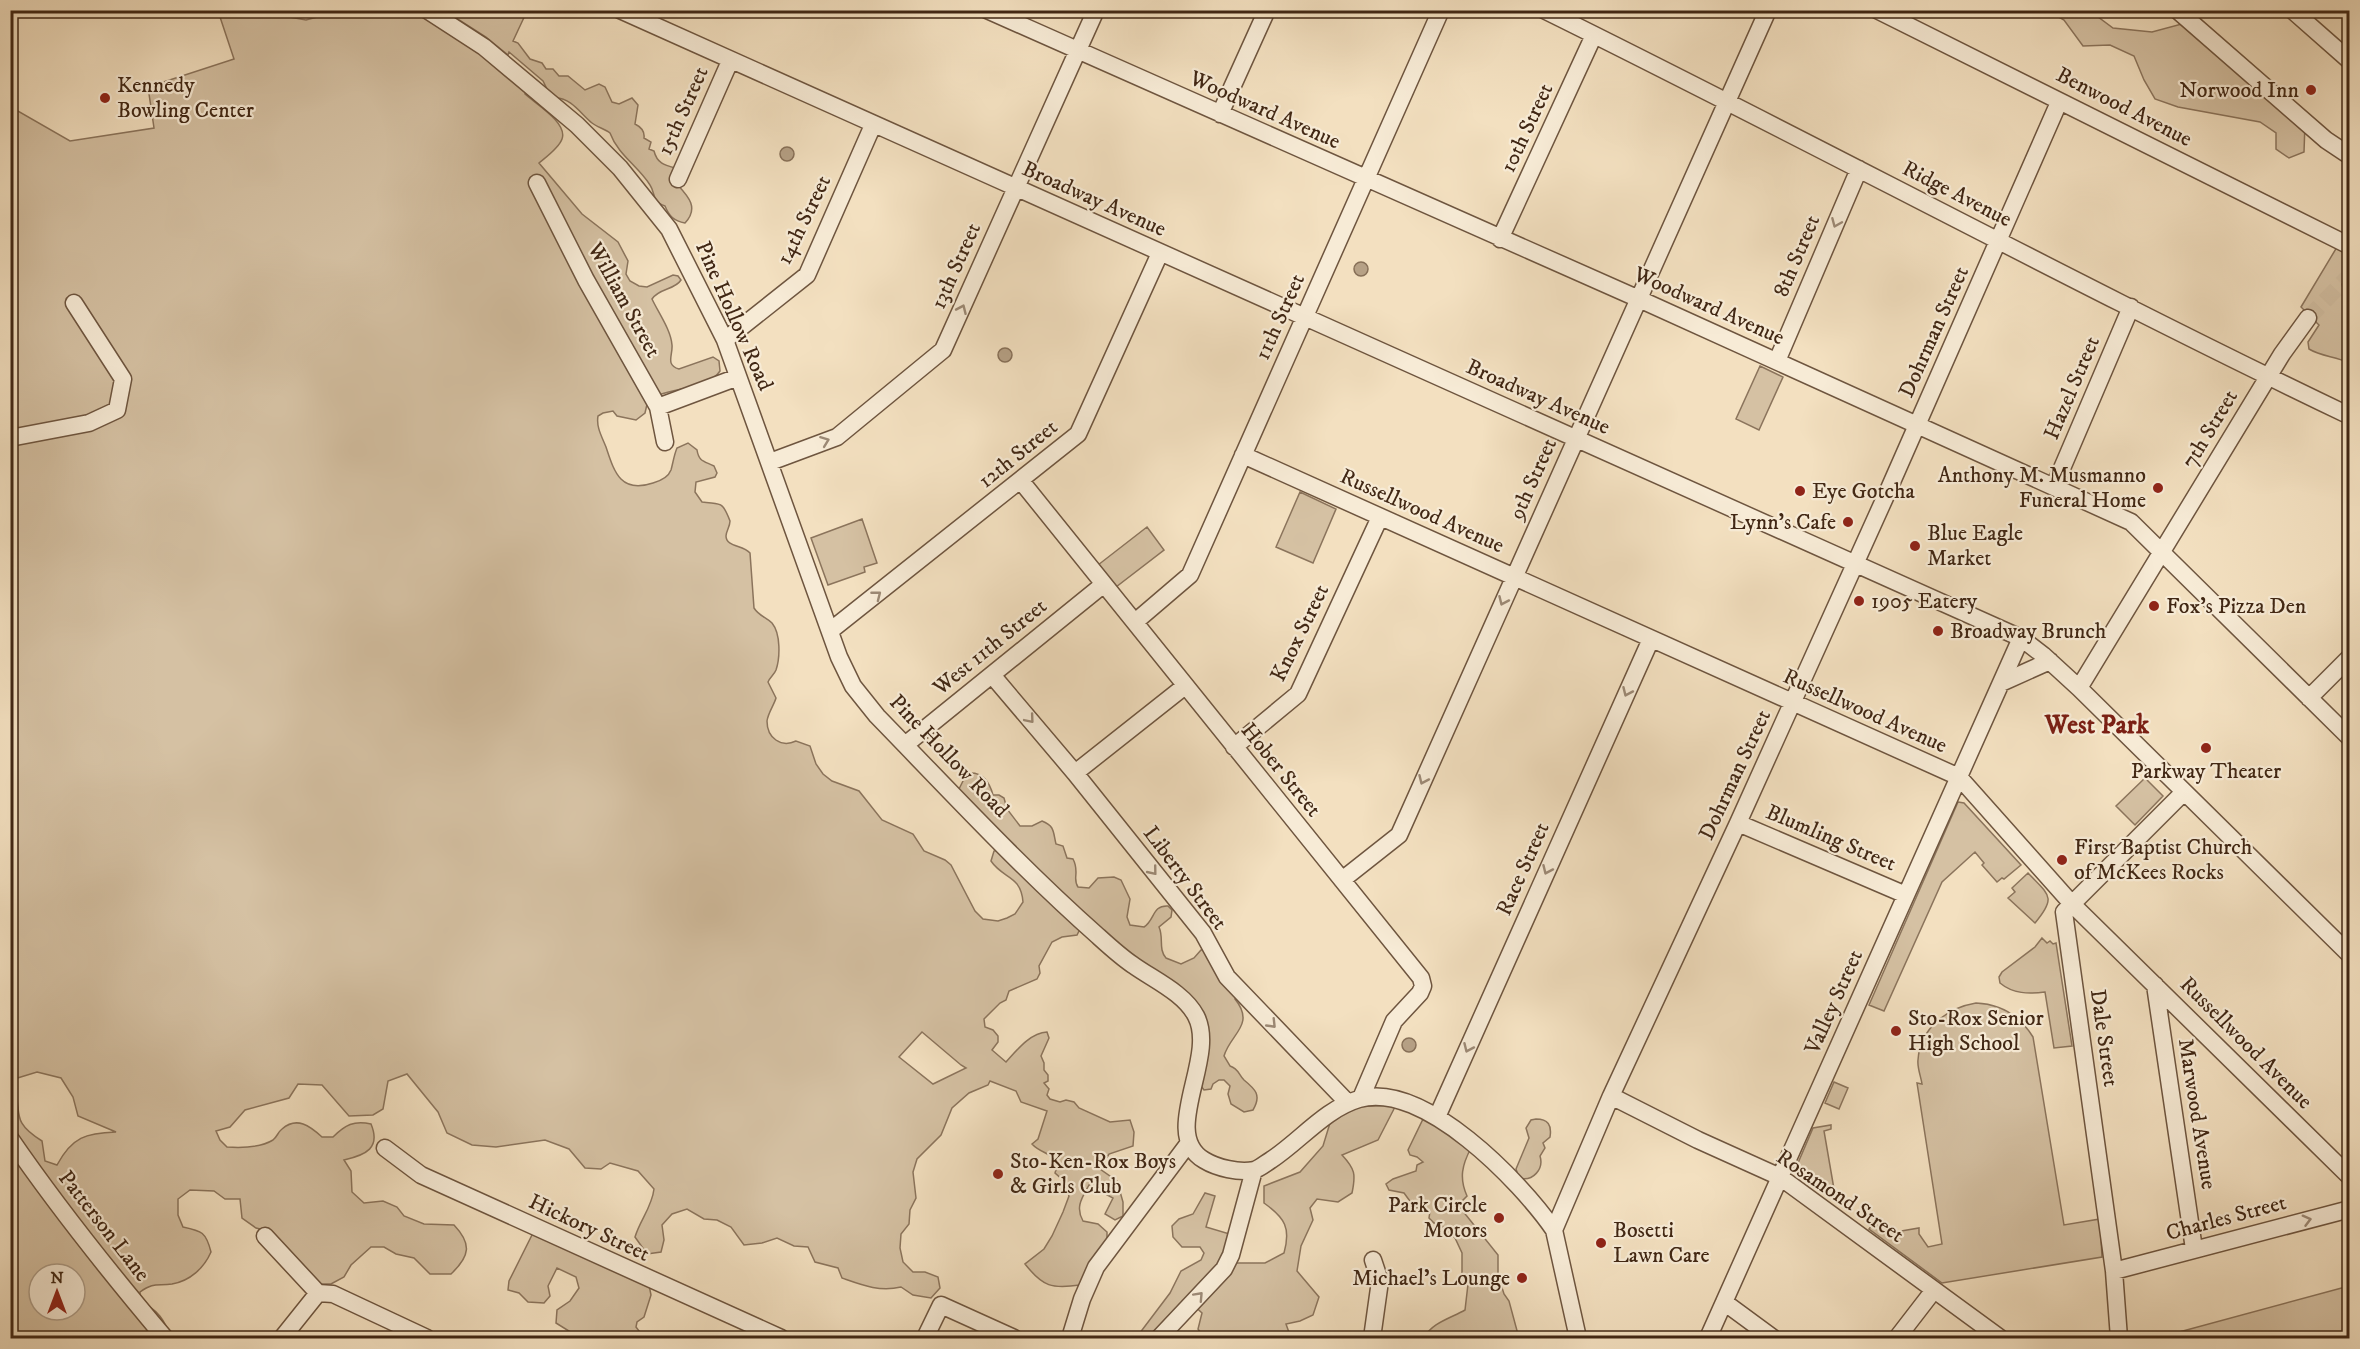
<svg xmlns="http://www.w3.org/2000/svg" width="2360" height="1349" font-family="'IM FELL DW Pica',serif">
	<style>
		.green { fill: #d5c1a3; stroke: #8b745c; stroke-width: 1.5; fill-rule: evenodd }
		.water { fill: #b6a186; stroke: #877058; stroke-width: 1.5 }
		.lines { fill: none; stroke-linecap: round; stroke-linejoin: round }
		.minor-tunnel { stroke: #cfbb9e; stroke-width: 16; stroke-dasharray: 16 8; stroke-linecap: butt }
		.minor-casing { stroke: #6e553f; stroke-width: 19 }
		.minor { stroke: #f7ebd6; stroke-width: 16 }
		.oneway { stroke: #9c8975 }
		.poi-dot { fill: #8f2418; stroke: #f7ebd6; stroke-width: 2 }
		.labels { text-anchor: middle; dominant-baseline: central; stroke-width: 4.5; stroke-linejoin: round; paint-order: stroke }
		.poi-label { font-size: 22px; fill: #412714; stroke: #f7ebd6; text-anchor: start }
		.street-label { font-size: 22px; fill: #412714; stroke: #f7ebd6 }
		.quarter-label { font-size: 26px; font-weight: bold; fill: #7a1f14; stroke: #f7ebd6 }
	</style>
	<rect width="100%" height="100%" fill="#f3e0c0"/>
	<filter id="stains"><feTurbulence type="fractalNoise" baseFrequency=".00333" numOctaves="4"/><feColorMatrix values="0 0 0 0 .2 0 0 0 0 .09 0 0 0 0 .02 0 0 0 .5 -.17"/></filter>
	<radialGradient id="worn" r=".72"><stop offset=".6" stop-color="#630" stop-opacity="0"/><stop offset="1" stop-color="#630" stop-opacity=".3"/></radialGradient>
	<path class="green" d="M 218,11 L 275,11 L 284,16 L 306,20 L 317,17 L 323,11 L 424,11 L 526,89 L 525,94 C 536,104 568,123 562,139 C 559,148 546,157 539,163 L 582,214 L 618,242 L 628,261 L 626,274 L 630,281 L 639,286 L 647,287 L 673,275 L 678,276 L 681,280 C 675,290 659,288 652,299 C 658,312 671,330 672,345 C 673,355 665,365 679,369 L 713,357 L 719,361 L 720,371 C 707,391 667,387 648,400 L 645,413 L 636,420 L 617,416 L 613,411 L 603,413 L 598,416 C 596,427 602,437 606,447 C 614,471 620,494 653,483 C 660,481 668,478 671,470 C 673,463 674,455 677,448 L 688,443 L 697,450 C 699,462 704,461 714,466 L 717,473 L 715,477 L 696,482 L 695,492 L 702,502 C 721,505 722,500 730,521 C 730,527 726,531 726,536 C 726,547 743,545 750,553 L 754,608 C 759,616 766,617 772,623 C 781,634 780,658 776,670 C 774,675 770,677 768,682 L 776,698 C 774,705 768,713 767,721 C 767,738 781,748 796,741 L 810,746 L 816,764 L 823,774 L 832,781 L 859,791 L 882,820 L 913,834 L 924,851 L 945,860 L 951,865 L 975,911 L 983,919 L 998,921 L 1007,918 L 1015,914 L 1023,902 C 1021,875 1003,879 991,861 L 994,851 L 998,850 L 1080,929 L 1077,935 L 1062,937 L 1052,942 L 1039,966 L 1040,973 L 1037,979 L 1009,991 L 1006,1000 L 1000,1003 L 984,1019 L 985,1027 L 993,1030 L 998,1036 L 998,1042 L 992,1050 L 1006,1062 C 1017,1050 1030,1033 1047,1032 L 1049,1038 L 1041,1056 L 1044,1063 L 1044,1070 L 1048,1075 L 1048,1081 L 1044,1083 L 1049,1089 L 1047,1095 L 1050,1099 L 1060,1102 L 1066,1100 L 1074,1102 L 1079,1108 L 1110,1122 L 1130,1120 L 1134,1132 L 1133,1146 L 1109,1154 L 1100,1169 L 1117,1181 L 1123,1202 L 1123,1216 L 1115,1220 L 1105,1214 L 1113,1198 L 1089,1185 C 1082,1198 1075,1207 1083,1221 L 1098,1224 L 1107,1232 L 1107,1245 L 1080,1285 C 1052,1289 1043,1287 1025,1264 L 1044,1249 L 1052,1236 L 1063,1212 L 1069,1196 L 1065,1182 L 1055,1173 L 1058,1163 C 1052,1153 1040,1153 1032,1144 L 1038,1139 L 1047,1111 L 1021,1102 L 1016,1091 L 990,1081 L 988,1085 L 969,1093 L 952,1108 L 941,1135 L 917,1159 L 913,1172 L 916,1198 L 910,1210 L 909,1224 L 901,1234 L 900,1248 L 903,1262 L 913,1272 L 925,1272 L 938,1277 L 940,1288 L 931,1298 L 913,1295 L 901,1287 C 879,1292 862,1285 842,1278 L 838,1268 L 815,1262 L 808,1247 L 794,1246 L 777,1238 L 762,1243 L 744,1245 L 731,1227 L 717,1220 L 704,1219 L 687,1209 L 672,1214 L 662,1225 L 664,1240 L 661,1252 L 647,1254 L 635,1237 C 640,1220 652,1207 654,1189 L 638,1171 L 610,1163 L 601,1169 L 585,1168 L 569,1149 L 545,1140 L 496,1147 L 472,1145 L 447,1133 L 438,1112 L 407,1074 L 388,1081 L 383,1109 L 373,1115 L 349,1116 L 322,1085 L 298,1084 L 289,1098 L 245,1110 L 230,1127 L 216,1131 L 220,1140 L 227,1147 C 242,1148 260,1148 273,1140 C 277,1137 278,1132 282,1129 C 297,1116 310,1126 322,1137 L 333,1137 C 345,1125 354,1120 371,1124 C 381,1148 366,1155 344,1160 L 351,1171 L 352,1192 L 364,1203 L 383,1201 L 397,1207 L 404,1216 L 424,1224 L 454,1225 C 472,1244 470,1256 451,1274 L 430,1274 L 414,1258 L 396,1254 L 384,1247 L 371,1247 L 351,1265 L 344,1277 L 331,1284 L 316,1284 L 272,1232 L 256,1228 L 242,1218 L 240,1199 L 225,1199 L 214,1191 L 190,1190 L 178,1199 L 178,1215 L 183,1227 C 202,1231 206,1232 211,1252 C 204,1268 190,1281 172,1284 C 157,1286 154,1282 140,1292 L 140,1302 C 158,1309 165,1321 171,1338 L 11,1338 L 11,107 L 70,141 L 154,128 L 148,87 L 234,59 ZM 922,1032 L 961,1065 L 966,1068 L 933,1084 L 899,1057 ZM 37,1072 L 61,1078 L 73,1097 L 78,1116 L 116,1132 C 86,1133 72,1137 57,1165 L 45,1161 L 42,1141 C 6,1119 26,1110 11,1080 ZM 39,1274 L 75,1274 L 75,1310 L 39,1310 Z
		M 445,11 L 527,11 L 513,41 L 518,43 L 530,59 L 542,63 L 546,69 L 553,69 L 559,76 L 568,76 L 585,90 L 599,84 L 605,87 L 612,102 L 619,104 L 632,98 L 638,105 L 635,124 C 641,127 645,131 644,138 L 651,142 L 649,149 L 654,151 C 657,163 664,165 675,168 L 676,183 C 687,195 700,207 685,223 C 674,221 669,216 665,206 C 651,201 656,194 650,185 C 638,166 618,155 610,133 C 605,129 597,127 592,123 C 581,114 571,98 556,98 L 548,91 L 543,81 L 509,52 L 508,55 L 486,37 Z
		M 2048,11 L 2090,11 L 2113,28 L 2152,32 L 2189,22 L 2305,123 L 2304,152 L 2289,158 L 2276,149 L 2276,133 L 2260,122 L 2178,107 L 2155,99 L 2144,80 L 2134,56 L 2110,45 L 2083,46 L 2064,20 Z
		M 2340,242 L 2349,247 L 2349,264 L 2342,282 L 2343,289 L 2349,298 L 2349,363 C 2336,356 2322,357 2309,349 L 2308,342 L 2319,325 L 2301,307 Z
		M 1760,366 L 1783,377 L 1759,430 L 1736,419 Z
		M 1300,492 L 1336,509 L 1313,563 L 1276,547 Z
		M 862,519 L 877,563 L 864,567 L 865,572 L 828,585 L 811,538 Z
		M 1147,527 L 1164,550 L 1116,587 L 1098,565 Z
		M 971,773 C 984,773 990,784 993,795 L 999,795 L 1004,798 L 1007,809 L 1020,826 L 1032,826 L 1042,821 C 1055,826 1053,832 1056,844 L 1063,846 L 1067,858 L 1073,859 C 1080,872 1072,879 1078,887 L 1089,888 L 1098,878 L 1114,877 L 1121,880 L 1130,899 L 1127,917 L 1130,925 L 1144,927 C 1155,920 1152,905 1168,906 L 1172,910 L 1171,917 L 1159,927 C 1164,938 1158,949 1166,958 L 1181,964 L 1194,958 L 1201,950 L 1208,950 L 1237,993 L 1235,999 C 1256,1025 1230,1034 1224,1056 L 1230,1066 C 1239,1069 1238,1074 1244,1080 C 1255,1089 1262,1095 1253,1110 L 1244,1112 L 1231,1104 L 1228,1094 L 1230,1086 L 1224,1080 L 1219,1080 L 1213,1084 L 1211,1089 L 1204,1090 L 1198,1082 L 1201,1026 L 1123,956 L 956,795 L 965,777 Z
		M 2145,778 L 2163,796 L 2135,825 L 2116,806 Z
		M 1958,802 L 1964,803 L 2021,865 L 2004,879 L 2002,878 L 1997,882 L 1982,865 L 1984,863 L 1975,852 L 1942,882 L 1884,1011 L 1869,1005 Z
		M 2028,873 C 2049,895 2057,897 2035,923 L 2008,898 L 2015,892 L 2012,888 Z
		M 2042,938 L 2047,943 L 2050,941 L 2053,944 L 2056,943 L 2072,1046 L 2054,1048 L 2045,992 C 2029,994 2013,994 2000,983 L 1999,977 L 2002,972 L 2035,947 Z
		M 1976,1003 C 2001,1004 2020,1016 2033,1037 L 2064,1225 L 2100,1219 L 2102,1257 L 1942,1283 L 1869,1229 L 1872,1225 L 1877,1224 L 1878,1230 L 1882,1230 L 1884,1234 L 1919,1228 L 1919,1234 L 1928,1247 L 1942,1244 L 1917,1083 L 1922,1084 C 1921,1077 1917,1067 1918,1060 C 1920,1028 1947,1008 1976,1003 Z
		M 1834,1082 L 1848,1088 L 1839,1109 L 1825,1103 Z
		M 1396,1105 L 1378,1140 L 1342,1155 C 1355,1169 1356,1174 1352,1193 L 1338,1202 L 1317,1199 L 1310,1208 L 1313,1220 L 1301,1246 L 1297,1271 L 1319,1297 L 1313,1315 L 1300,1321 L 1286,1324 L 1291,1338 L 1204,1338 L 1198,1329 L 1202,1313 L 1188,1300 L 1153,1338 L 1136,1338 L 1170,1293 L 1181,1271 L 1201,1260 L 1204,1253 L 1200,1247 L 1182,1247 L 1173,1237 L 1172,1226 L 1179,1219 L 1193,1214 L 1205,1193 L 1215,1196 L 1206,1227 L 1233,1235 L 1234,1263 L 1265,1263 L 1284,1253 C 1291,1228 1285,1218 1264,1203 L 1264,1186 L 1300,1172 L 1323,1146 L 1330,1123 L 1350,1107 Z
		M 1425,1115 L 1471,1148 C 1462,1165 1459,1178 1467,1196 L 1458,1205 L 1498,1255 L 1498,1275 L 1504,1294 L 1509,1301 L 1519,1338 L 1424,1338 C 1431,1323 1451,1318 1465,1310 L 1468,1284 L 1462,1273 L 1462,1253 L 1455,1238 L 1445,1228 L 1434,1223 L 1429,1218 L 1430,1211 L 1425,1207 L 1415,1208 L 1404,1193 L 1389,1190 L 1386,1184 L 1393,1179 L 1416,1171 L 1417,1165 L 1423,1162 L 1417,1157 L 1410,1155 L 1408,1150 Z
		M 1536,1119 C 1548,1119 1552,1125 1550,1137 L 1543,1143 L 1545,1148 L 1540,1156 C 1544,1169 1533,1182 1519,1178 L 1516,1169 L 1529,1138 L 1526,1128 L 1531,1120 Z
		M 1831,1125 L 1831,1129 L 1824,1131 L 1834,1189 L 1822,1191 L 1795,1170 L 1813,1128 Z
		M 534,1231 L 649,1285 L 651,1295 L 644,1317 L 637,1322 L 636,1327 L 642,1335 L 656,1338 L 580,1338 L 556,1323 L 557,1310 L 570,1301 L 579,1288 L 576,1277 L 557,1268 L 548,1286 L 550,1296 L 544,1303 L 528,1302 L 519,1293 L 508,1290 L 509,1281 Z
		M 2349,1286 L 2349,1338 L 2157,1338 Z"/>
	<path class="water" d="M780 154a7 7 0 1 1 14 0a7 7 0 1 1-14 0Z
		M1354 269a7 7 0 1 1 14 0a7 7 0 1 1-14 0Z
		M998 355a7 7 0 1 1 14 0a7 7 0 1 1-14 0Z
		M1402 1045a7 7 0 1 1 14 0a7 7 0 1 1-14 0Z"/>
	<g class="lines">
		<path class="minor-tunnel" d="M 2308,318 L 2350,275"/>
		<g class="minor-casing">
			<path id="minor" d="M 427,10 L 484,47 L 577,125 L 620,168 L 669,229 L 725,340 L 839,657 L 853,686 L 877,716 C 949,790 1020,867 1098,936 C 1109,946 1121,957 1133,965 C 1154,980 1184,993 1196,1016 C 1218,1058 1159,1133 1204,1160 C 1217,1168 1239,1173 1254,1170 C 1259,1169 1266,1163 1271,1160 C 1300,1141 1325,1109 1359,1099 C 1423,1080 1521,1182 1554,1230 L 1578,1338
				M 620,10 L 2021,638 L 2043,655 L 2079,688 L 2350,955
				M 987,10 L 1639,299 L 2131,522 L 2350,738
				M 1544,10 C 1814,143 2078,286 2350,416
				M 1877,10 L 2350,246
				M 2177,10 L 2326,140 L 2350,156
				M 2292,10 L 2350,61
				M 1220,114 L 1267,10
				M 678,179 L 730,61
				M 537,183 L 586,280 L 658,407 L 665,442
				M 1500,239 L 1594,35
				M 725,340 L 807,275 L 873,125
				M 1777,361 L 1859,169
				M 658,407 L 738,377
				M 10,438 L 89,423 L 117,410 L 123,379 L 74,303
				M 1243,455 L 1959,777 L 2072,904 L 2350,1177
				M 770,462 L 837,437 L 943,350 L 1096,10
				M 1021,481 L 1421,978 L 1423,986 L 1420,993 L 1394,1021 L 1361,1098
				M 2054,487 L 2131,307
				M 1135,622 L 1190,575 L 1441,10
				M 830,631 L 1078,434 L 1160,253
				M 992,675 L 1075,773 L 1203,933 L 1227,977 L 1348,1103
				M 2001,683 L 2050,661
				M 2079,688 L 2282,354 L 2308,318
				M 2309,698 L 2350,657
				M 905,745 L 1104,584
				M 1234,747 L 1298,694 L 1380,517
				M 1075,773 L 1185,686
				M 1738,823 L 1906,895
				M 1342,880 L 1399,835 L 1768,10
				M 2155,985 L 2194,1249
				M 1611,1096 L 1698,1140 L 1780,1177 L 2000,1338
				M 1437,1117 L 1651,639
				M 10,1138 C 58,1208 111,1274 165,1338
				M 385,1148 L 421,1175 L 781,1338
				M 1554,1230 L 1611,1096 L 1738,823 L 1888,491 L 2056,109
				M 265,1236 L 318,1293 L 333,1294 L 427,1338
				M 2114,1271 L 2350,1209
				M 1724,1302 L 1773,1338
				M 282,1338 L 318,1293
				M 925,1338 L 941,1305 L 1014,1338
				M 1070,1338 L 1082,1299 L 1096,1267 L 1188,1144
				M 1159,1338 L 1224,1269 L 1231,1255 L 1254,1170
				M 1372,1338 L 1380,1281 L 1373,1260
				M 1708,1338 L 2021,638
				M 1897,1338 L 1934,1290
				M 2119,1338 L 2114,1271 L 2064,912 L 2184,792"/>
		</g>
		<use href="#minor" class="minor"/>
	</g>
	<defs><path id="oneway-chevron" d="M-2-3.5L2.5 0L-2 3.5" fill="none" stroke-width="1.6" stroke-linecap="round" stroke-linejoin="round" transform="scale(1.5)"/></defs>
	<g class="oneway">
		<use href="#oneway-chevron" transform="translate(1836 223) rotate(113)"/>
		<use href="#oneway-chevron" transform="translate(962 309) rotate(-66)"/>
		<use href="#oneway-chevron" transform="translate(825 441) rotate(-21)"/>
		<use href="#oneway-chevron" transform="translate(877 595) rotate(-38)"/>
		<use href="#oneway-chevron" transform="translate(1503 601) rotate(114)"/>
		<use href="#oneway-chevron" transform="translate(1627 692) rotate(114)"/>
		<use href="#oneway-chevron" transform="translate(1030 719) rotate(50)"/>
		<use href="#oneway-chevron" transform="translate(1423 780) rotate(114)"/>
		<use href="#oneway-chevron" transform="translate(1547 870) rotate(114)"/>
		<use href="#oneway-chevron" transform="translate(1153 871) rotate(51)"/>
		<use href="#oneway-chevron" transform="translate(1272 1024) rotate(46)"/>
		<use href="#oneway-chevron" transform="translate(1468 1048) rotate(114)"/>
		<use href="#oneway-chevron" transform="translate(2307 1220) rotate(-15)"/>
		<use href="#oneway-chevron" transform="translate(1199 1296) rotate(-47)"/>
	</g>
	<g class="poi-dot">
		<circle cx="2311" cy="90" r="6"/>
		<circle cx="105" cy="98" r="6"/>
		<circle cx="2158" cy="488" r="6"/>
		<circle cx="1800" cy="491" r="6"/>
		<circle cx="1848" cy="522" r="6"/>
		<circle cx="1915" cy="546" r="6"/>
		<circle cx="1859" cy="601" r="6"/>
		<circle cx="2154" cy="606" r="6"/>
		<circle cx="1938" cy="631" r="6"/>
		<circle cx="2206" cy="748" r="6"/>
		<circle cx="2062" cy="860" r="6"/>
		<circle cx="1896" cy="1031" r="6"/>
		<circle cx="998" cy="1174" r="6"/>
		<circle cx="1499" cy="1218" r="6"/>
		<circle cx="1601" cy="1243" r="6"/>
		<circle cx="1522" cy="1278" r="6"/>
	</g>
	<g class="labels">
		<g class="poi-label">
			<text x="117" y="85">Kennedy<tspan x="117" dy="25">Bowling Center</tspan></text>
			<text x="2299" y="90" text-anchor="end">Norwood Inn</text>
			<text x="2146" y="475" text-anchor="end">Anthony M. Musmanno<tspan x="2146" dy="25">Funeral Home</tspan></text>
			<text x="1812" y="491">Eye Gotcha</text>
			<text x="1836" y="522" text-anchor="end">Lynn's Cafe</text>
			<text x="1927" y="533">Blue Eagle<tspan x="1927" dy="25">Market</tspan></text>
			<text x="1871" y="601">1905 Eatery</text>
			<text x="2166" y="606">Fox's Pizza Den</text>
			<text x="1950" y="631">Broadway Brunch</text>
			<text x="2206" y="771" text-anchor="middle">Parkway Theater</text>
			<text x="2074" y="847">First Baptist Church<tspan x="2074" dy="25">of McKees Rocks</tspan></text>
			<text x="1908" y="1018">Sto-Rox Senior<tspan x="1908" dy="25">High School</tspan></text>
			<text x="1010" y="1161">Sto-Ken-Rox Boys<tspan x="1010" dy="25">&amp; Girls Club</tspan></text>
			<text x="1487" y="1205" text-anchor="end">Park Circle<tspan x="1487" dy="25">Motors</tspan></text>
			<text x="1613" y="1230">Bosetti<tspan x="1613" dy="25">Lawn Care</tspan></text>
			<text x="1510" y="1278" text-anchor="end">Michael's Lounge</text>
		</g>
		<g class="street-label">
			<text transform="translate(2124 107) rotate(27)">Benwood Avenue</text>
			<text transform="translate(1265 110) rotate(24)">Woodward Avenue</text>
			<text transform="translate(683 111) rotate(-66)">15th Street</text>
			<text transform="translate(1527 128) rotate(-65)">10th Street</text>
			<text transform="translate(1957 194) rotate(27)">Ridge Avenue</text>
			<text transform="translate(1094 199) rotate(24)">Broadway Avenue</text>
			<text transform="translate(804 220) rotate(-64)">14th Street</text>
			<text transform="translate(1797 256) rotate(-67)">8th Street</text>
			<text transform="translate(956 266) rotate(-66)">13th Street</text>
			<text transform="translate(624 300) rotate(61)">William Street</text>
			<text transform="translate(1709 306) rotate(24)">Woodward Avenue</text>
			<text transform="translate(734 316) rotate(66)">Pine Hollow Road</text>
			<text transform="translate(1280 317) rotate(-66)">11th Street</text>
			<text transform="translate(1934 332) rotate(-66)">Dohrman Street</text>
			<text transform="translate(2072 388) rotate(-67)">Hazel Street</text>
			<text transform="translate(1538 397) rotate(24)">Broadway Avenue</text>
			<text transform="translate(2210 429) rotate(-59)">7th Street</text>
			<text transform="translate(1018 454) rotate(-39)">12th Street</text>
			<text transform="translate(1533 479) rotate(-66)">9th Street</text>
			<text transform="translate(1422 511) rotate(24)">Russellwood Avenue</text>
			<text transform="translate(1300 633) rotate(-64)">Knox Street</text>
			<text transform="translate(990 647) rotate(-39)">West 11th Street</text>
			<text transform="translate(1865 711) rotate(24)">Russellwood Avenue</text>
			<text transform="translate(949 756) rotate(46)">Pine Hollow Road</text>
			<text transform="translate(1281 770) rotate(51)">Hober Street</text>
			<text transform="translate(1735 775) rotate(-65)">Dohrman Street</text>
			<text transform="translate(1831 838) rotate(23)">Blumling Street</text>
			<text transform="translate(1523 869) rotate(-66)">Race Street</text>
			<text transform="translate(1185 878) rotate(53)">Liberty Street</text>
			<text transform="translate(1834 1002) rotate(-66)">Valley Street</text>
			<text transform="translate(2104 1038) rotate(82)">Dale Street</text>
			<text transform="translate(2246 1043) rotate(45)">Russellwood Avenue</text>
			<text transform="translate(2197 1114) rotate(81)">Marwood Avenue</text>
			<text transform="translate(1840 1196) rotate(34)">Rosamond Street</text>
			<text transform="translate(2226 1218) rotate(-15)">Charles Street</text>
			<text transform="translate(104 1226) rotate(52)">Patterson Lane</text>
			<text transform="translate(589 1228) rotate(25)">Hickory Street</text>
		</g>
		<g class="quarter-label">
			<text x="2097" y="725">West Park</text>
		</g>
	</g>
	<rect width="2360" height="1349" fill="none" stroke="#f3e0c0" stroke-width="36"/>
	<rect x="12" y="12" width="2336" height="1325" fill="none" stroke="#412714" stroke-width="3"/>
	<rect x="18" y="18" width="2324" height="1313" fill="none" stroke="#412714" stroke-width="1.5"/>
	<g transform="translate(57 1292)"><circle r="28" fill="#f7ebd6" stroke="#ae9d88" stroke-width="1.5"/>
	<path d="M0-4.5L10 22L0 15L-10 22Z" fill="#8f2418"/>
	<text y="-9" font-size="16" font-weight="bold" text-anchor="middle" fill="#412714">N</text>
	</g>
	<rect width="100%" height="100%" filter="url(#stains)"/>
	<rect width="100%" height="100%" fill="url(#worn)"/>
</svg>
